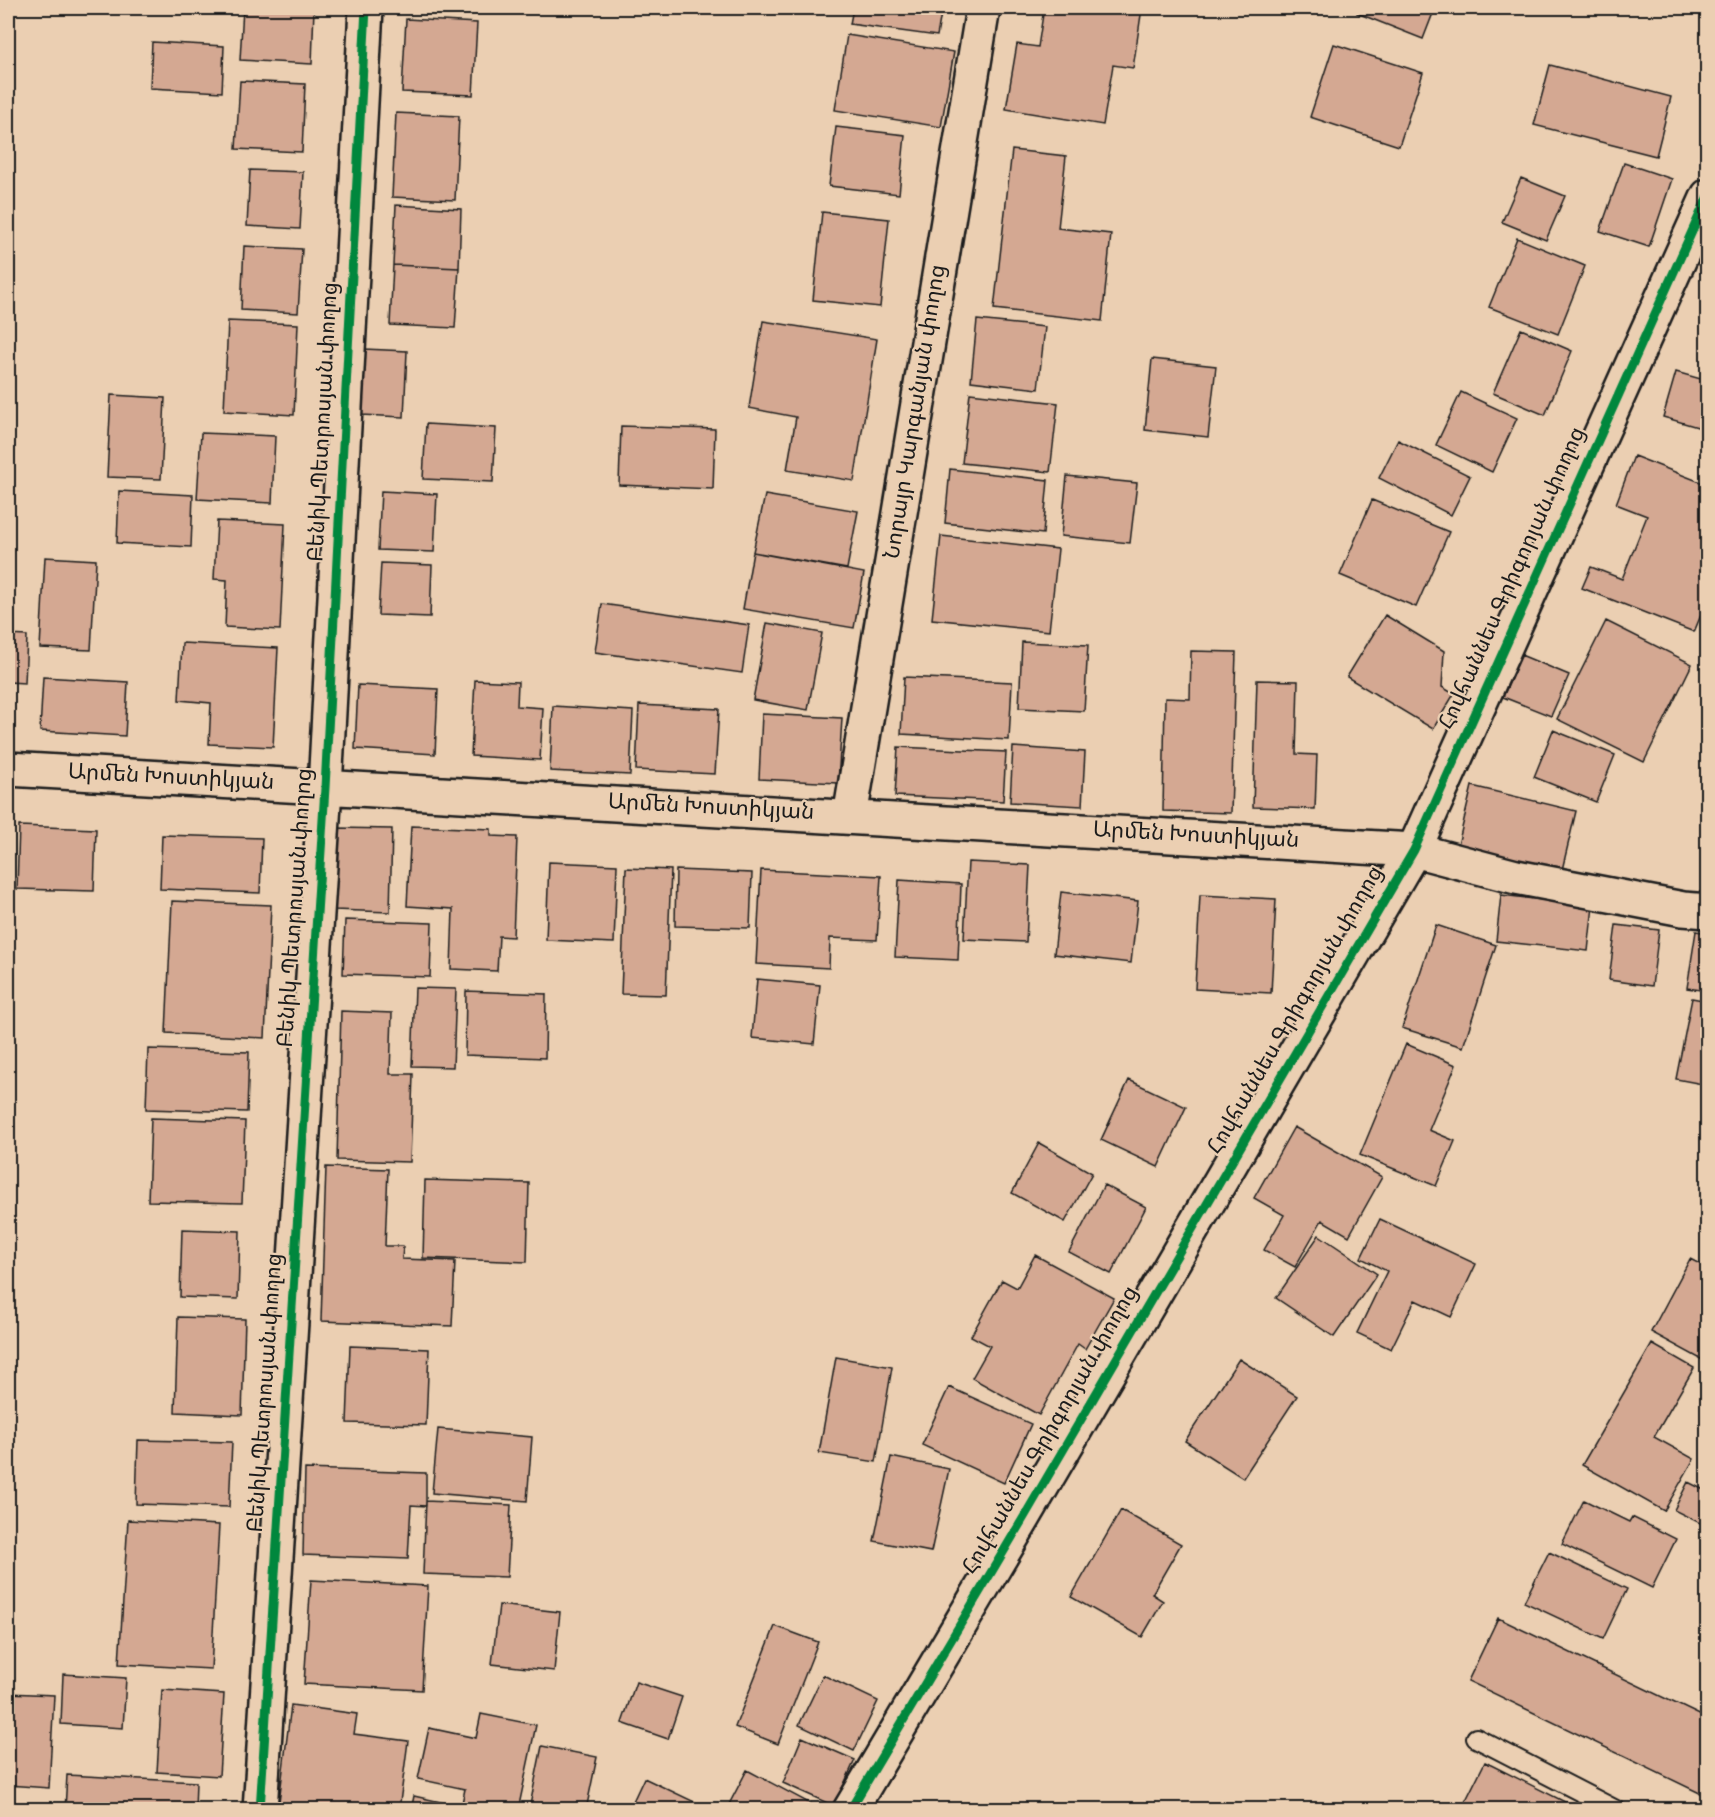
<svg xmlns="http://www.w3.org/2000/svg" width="1715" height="1817" font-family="Dekko,'Noto Sans Armenian',sans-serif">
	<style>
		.building { fill: #d4a892; stroke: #1c1c1c; stroke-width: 1.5 }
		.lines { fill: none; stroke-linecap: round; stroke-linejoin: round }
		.lane-casing { stroke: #1c1c1c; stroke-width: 22 }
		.street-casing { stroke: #1c1c1c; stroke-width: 38 }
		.lane { stroke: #ebcfb2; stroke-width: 18 }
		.street { stroke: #ebcfb2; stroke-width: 33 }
		.cycleway-casing { stroke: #ebcfb2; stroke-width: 13 }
		.cycleway { stroke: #00873e; stroke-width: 9 }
		.labels { text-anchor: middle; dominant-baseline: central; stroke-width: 4.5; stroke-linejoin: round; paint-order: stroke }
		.street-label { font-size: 22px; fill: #1c1c1c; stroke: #ebcfb2 }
	</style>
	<rect width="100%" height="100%" fill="#ebcfb2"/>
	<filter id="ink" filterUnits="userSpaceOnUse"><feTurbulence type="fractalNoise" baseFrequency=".0167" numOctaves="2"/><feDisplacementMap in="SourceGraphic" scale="12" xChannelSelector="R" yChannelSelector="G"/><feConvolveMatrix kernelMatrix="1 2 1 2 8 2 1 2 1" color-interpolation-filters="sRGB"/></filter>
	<g filter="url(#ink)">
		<path class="building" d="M 243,8 L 314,8 L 312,64 L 240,60 Z
			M 853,8 L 942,8 L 937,36 L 850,24 Z
			M 1044,8 L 1142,8 L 1133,68 L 1113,65 L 1103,125 L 1006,109 L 1017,44 L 1038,47 Z
			M 1359,8 L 1435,8 L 1423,39 L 1357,13 Z
			M 406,19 L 477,23 L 473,95 L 402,92 Z
			M 847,35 L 954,52 L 941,127 L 835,110 Z
			M 152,42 L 224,46 L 222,92 L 150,88 Z
			M 1334,44 L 1423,73 L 1399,146 L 1310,117 Z
			M 1550,65 L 1671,97 L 1656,156 L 1534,125 Z
			M 240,81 L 305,84 L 302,152 L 236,149 Z
			M 396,113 L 459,116 L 455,200 L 392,197 Z
			M 836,127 L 905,135 L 899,194 L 829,186 Z
			M 1012,150 L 1066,156 L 1058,228 L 1111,234 L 1102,321 L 994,309 Z
			M 1624,163 L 1672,179 L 1649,247 L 1600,231 Z
			M 250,170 L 303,172 L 300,229 L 247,226 Z
			M 1521,178 L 1565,196 L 1546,240 L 1502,222 Z
			M 396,205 L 461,209 L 459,268 L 393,265 Z
			M 822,212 L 889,219 L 880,307 L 813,300 Z
			M 1517,238 L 1585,266 L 1558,334 L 1489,307 Z
			M 244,246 L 302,249 L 298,313 L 241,310 Z
			M 393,265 L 459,268 L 455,328 L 390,325 Z
			M 977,320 L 1045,327 L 1038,389 L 971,381 Z
			M 228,321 L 298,324 L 294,415 L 224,411 Z
			M 763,321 L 877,339 L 854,481 L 787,470 L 796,417 L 749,408 Z
			M 1521,329 L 1572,351 L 1545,415 L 1493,393 Z
			M 364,349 L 407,351 L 404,417 L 361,415 Z
			M 1152,359 L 1216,366 L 1208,437 L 1145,430 Z
			M 1676,372 L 1708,381 L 1708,430 L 1663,417 Z
			M 1461,392 L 1517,418 L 1492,472 L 1436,445 Z
			M 970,393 L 1058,403 L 1050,472 L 962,463 Z
			M 111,395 L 165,398 L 161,479 L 107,477 Z
			M 426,424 L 496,428 L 493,482 L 423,479 Z
			M 621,426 L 715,429 L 713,489 L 619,485 Z
			M 201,433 L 275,436 L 272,503 L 197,499 Z
			M 1398,440 L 1470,476 L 1451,515 L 1379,478 Z
			M 1634,456 L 1708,485 L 1708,598 L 1694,632 L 1582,588 L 1591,567 L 1622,579 L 1647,516 L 1616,504 Z
			M 950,469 L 1048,480 L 1043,534 L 945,523 Z
			M 1067,476 L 1137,483 L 1130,543 L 1061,536 Z
			M 119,491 L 193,495 L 191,547 L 117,543 Z
			M 381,491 L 437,494 L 434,552 L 378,550 Z
			M 765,495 L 858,511 L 847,569 L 753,552 Z
			M 1372,500 L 1449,532 L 1416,607 L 1340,575 Z
			M 217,521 L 285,524 L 280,630 L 225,627 L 227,580 L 214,579 Z
			M 941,536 L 1058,549 L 1049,631 L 932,619 Z
			M 753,552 L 864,573 L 854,628 L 743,609 Z
			M 45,557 L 96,560 L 91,650 L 40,648 Z
			M 381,563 L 432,565 L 430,617 L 378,615 Z
			M 602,604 L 749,625 L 742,673 L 595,652 Z
			M 1385,615 L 1444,651 L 1442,687 L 1454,694 L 1433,729 L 1347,677 Z
			M 1606,621 L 1692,664 L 1644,762 L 1557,719 Z
			M 767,623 L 822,633 L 808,710 L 753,700 Z
			M 8,635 L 27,636 L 25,683 L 8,682 Z
			M 1022,642 L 1088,645 L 1084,711 L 1019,708 Z
			M 182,643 L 278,648 L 273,747 L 209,744 L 211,703 L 179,700 Z
			M 1191,651 L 1236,652 L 1231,813 L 1163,811 L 1165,698 L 1190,699 Z
			M 1521,655 L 1569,675 L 1551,716 L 1503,697 Z
			M 43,677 L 128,682 L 125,736 L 40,731 Z
			M 904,677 L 1012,682 L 1009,740 L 901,734 Z
			M 475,680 L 518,682 L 517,706 L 543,708 L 540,760 L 471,756 Z
			M 1257,680 L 1298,681 L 1296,754 L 1317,755 L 1315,809 L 1253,807 Z
			M 358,685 L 438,689 L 435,754 L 355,749 Z
			M 639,705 L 719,709 L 715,774 L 636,770 Z
			M 553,706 L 633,711 L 630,775 L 550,771 Z
			M 762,714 L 842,718 L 838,783 L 759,779 Z
			M 1553,730 L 1615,755 L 1596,802 L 1534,777 Z
			M 898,747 L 1006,752 L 1003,801 L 895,796 Z
			M 1013,747 L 1085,752 L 1082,806 L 1010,802 Z
			M 1472,786 L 1576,811 L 1562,870 L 1458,845 Z
			M 19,826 L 96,829 L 94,891 L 17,889 Z
			M 411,826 L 491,829 L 491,836 L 517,837 L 513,937 L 499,936 L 497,971 L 451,969 L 453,909 L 407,906 Z
			M 336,828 L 392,829 L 390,912 L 334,910 Z
			M 162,835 L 262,838 L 260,893 L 160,889 Z
			M 549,862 L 617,865 L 614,943 L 546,940 Z
			M 968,862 L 1030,865 L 1026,942 L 964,939 Z
			M 626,868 L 671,870 L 666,995 L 621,994 Z
			M 676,870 L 752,873 L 750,928 L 675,926 Z
			M 761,870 L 881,876 L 877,940 L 830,938 L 829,968 L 756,964 Z
			M 899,880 L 961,884 L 958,960 L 895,957 Z
			M 1061,892 L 1138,901 L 1131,963 L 1054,954 Z
			M 1200,895 L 1276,899 L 1271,993 L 1195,989 Z
			M 1501,895 L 1593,906 L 1588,951 L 1496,941 Z
			M 172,901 L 271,905 L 265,1038 L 166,1033 Z
			M 345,920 L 432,923 L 430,977 L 343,974 Z
			M 1436,925 L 1496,945 L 1463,1047 L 1402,1028 Z
			M 1616,925 L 1659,930 L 1652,986 L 1609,980 Z
			M 1696,931 L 1708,933 L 1708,991 L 1687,988 Z
			M 757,979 L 820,985 L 814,1044 L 752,1038 Z
			M 415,988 L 456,989 L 453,1067 L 412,1066 Z
			M 466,991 L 546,994 L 545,1058 L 465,1055 Z
			M 1692,998 L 1708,1001 L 1708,1085 L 1676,1079 Z
			M 341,1011 L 392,1013 L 390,1074 L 413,1074 L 410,1162 L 337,1160 Z
			M 1406,1044 L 1456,1065 L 1429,1130 L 1455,1141 L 1436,1186 L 1360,1155 Z
			M 148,1049 L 249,1052 L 247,1112 L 146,1109 Z
			M 1129,1080 L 1186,1107 L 1158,1167 L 1101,1140 Z
			M 151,1118 L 245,1121 L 242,1203 L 148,1201 Z
			M 1294,1127 L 1382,1177 L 1349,1236 L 1322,1220 L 1295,1267 L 1264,1250 L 1284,1215 L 1254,1198 Z
			M 1039,1143 L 1092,1173 L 1065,1222 L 1012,1193 Z
			M 326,1167 L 388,1169 L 385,1246 L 403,1246 L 402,1259 L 455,1261 L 452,1326 L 321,1321 Z
			M 425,1180 L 529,1183 L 527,1262 L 423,1258 Z
			M 1104,1185 L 1146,1207 L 1111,1274 L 1069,1252 Z
			M 1380,1219 L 1476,1264 L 1451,1317 L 1415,1300 L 1391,1349 L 1357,1333 L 1387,1271 L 1361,1258 Z
			M 182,1229 L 240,1231 L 238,1299 L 180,1297 Z
			M 1319,1235 L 1377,1274 L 1334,1337 L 1276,1298 Z
			M 1035,1255 L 1114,1298 L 1085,1349 L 1078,1344 L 1039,1415 L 972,1378 L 990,1346 L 971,1336 L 1002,1280 L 1017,1288 Z
			M 1690,1259 L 1708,1268 L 1708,1363 L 1651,1332 Z
			M 178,1317 L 245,1319 L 242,1415 L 175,1412 Z
			M 1652,1344 L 1694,1368 L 1654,1437 L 1694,1459 L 1664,1511 L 1582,1465 Z
			M 350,1346 L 429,1349 L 426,1425 L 347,1423 Z
			M 836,1357 L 892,1367 L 876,1462 L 819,1453 Z
			M 1239,1359 L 1297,1396 L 1243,1478 L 1185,1441 Z
			M 949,1387 L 1031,1424 L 1004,1483 L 922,1445 Z
			M 438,1429 L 532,1437 L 527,1501 L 432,1493 Z
			M 138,1440 L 232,1442 L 229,1507 L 136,1504 Z
			M 891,1457 L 949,1469 L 931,1552 L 874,1541 Z
			M 305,1469 L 426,1473 L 426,1506 L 411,1505 L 408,1559 L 303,1555 Z
			M 1688,1482 L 1708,1492 L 1708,1527 L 1674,1510 Z
			M 1584,1500 L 1629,1522 L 1632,1517 L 1676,1539 L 1652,1588 L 1562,1544 Z
			M 426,1501 L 511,1505 L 507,1577 L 423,1574 Z
			M 1121,1510 L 1181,1544 L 1152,1594 L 1163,1601 L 1142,1637 L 1071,1597 Z
			M 128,1520 L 219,1525 L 211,1669 L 119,1664 Z
			M 1549,1552 L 1627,1589 L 1603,1639 L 1524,1602 Z
			M 311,1580 L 428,1586 L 422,1690 L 304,1684 Z
			M 499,1605 L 560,1612 L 554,1671 L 492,1664 Z
			M 1498,1618 L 1708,1719 L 1708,1797 L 1468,1681 Z
			M 775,1626 L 818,1642 L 778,1744 L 735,1727 Z
			M 63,1674 L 126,1678 L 123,1728 L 61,1724 Z
			M 823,1675 L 878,1701 L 854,1751 L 799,1725 Z
			M 636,1682 L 682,1697 L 668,1739 L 622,1723 Z
			M 162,1690 L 224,1694 L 219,1776 L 157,1772 Z
			M 8,1693 L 54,1695 L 49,1788 L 8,1785 Z
			M 291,1705 L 357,1714 L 354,1734 L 408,1741 L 399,1810 L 278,1810 Z
			M 481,1714 L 536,1725 L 518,1810 L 461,1808 L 465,1789 L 418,1779 L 429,1728 L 476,1738 Z
			M 802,1737 L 855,1760 L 834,1806 L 783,1783 Z
			M 542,1746 L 597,1757 L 586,1810 L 529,1810 Z
			M 1485,1762 L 1581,1810 L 1461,1810 Z
			M 747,1770 L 813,1805 L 811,1810 L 726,1810 Z
			M 67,1775 L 196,1782 L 195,1810 L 65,1810 Z
			M 644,1778 L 703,1806 L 701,1810 L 629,1810 Z
			M 414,1796 L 454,1805 L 453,1810 L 411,1810 Z"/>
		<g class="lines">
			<g class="lane-casing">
				<path id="lane" d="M 1476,1738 L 1616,1810"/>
			</g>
			<g class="street-casing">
				<path id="street" d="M 8,769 L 1414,850 L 1516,877 L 1683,909 L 1708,911
					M 850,817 L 983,8
					M 260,1810 L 325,788 L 366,8
					M 850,1810 L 1024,1517 L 1414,850 L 1708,196"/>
			</g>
			<use href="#lane" class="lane"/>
			<use href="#street" class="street"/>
			<g class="cycleway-casing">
				<path id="cycleway" d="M 260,1810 L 325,788 L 366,8
					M 850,1810 L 1024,1517 L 1414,850 L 1708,196"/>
			</g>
			<use href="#cycleway" class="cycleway"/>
		</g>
	</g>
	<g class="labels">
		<g class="street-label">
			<text transform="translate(917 412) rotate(-81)">Նորայր Կարգանյան փողոց</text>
			<text transform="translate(325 422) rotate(-87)">Բենիկ Պետրոսյան փողոց</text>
			<text transform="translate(1514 579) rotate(-66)">Հովհաննես Գրիգորյան փողոց</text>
			<text transform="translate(171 779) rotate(3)">Արմեն Խոստիկյան</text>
			<text transform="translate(711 809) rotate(3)">Արմեն Խոստիկյան</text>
			<text transform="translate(1196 837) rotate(3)">Արմեն Խոստիկյան</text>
			<text transform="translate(297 908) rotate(-86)">Բենիկ Պետրոսյան փողոց</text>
			<text transform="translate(1297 1011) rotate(-60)">Հովհաննես Գրիգորյան փողոց</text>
			<text transform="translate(267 1393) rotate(-86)">Բենիկ Պետրոսյան փողոց</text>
			<text transform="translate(1052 1431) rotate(-60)">Հովհաննես Գրիգորյան փողոց</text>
		</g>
	</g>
	<rect width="1715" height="1817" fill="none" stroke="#ebcfb2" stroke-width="30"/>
	<rect x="15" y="15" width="1685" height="1787" fill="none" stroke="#1c1c1c" stroke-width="2" filter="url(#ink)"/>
</svg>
